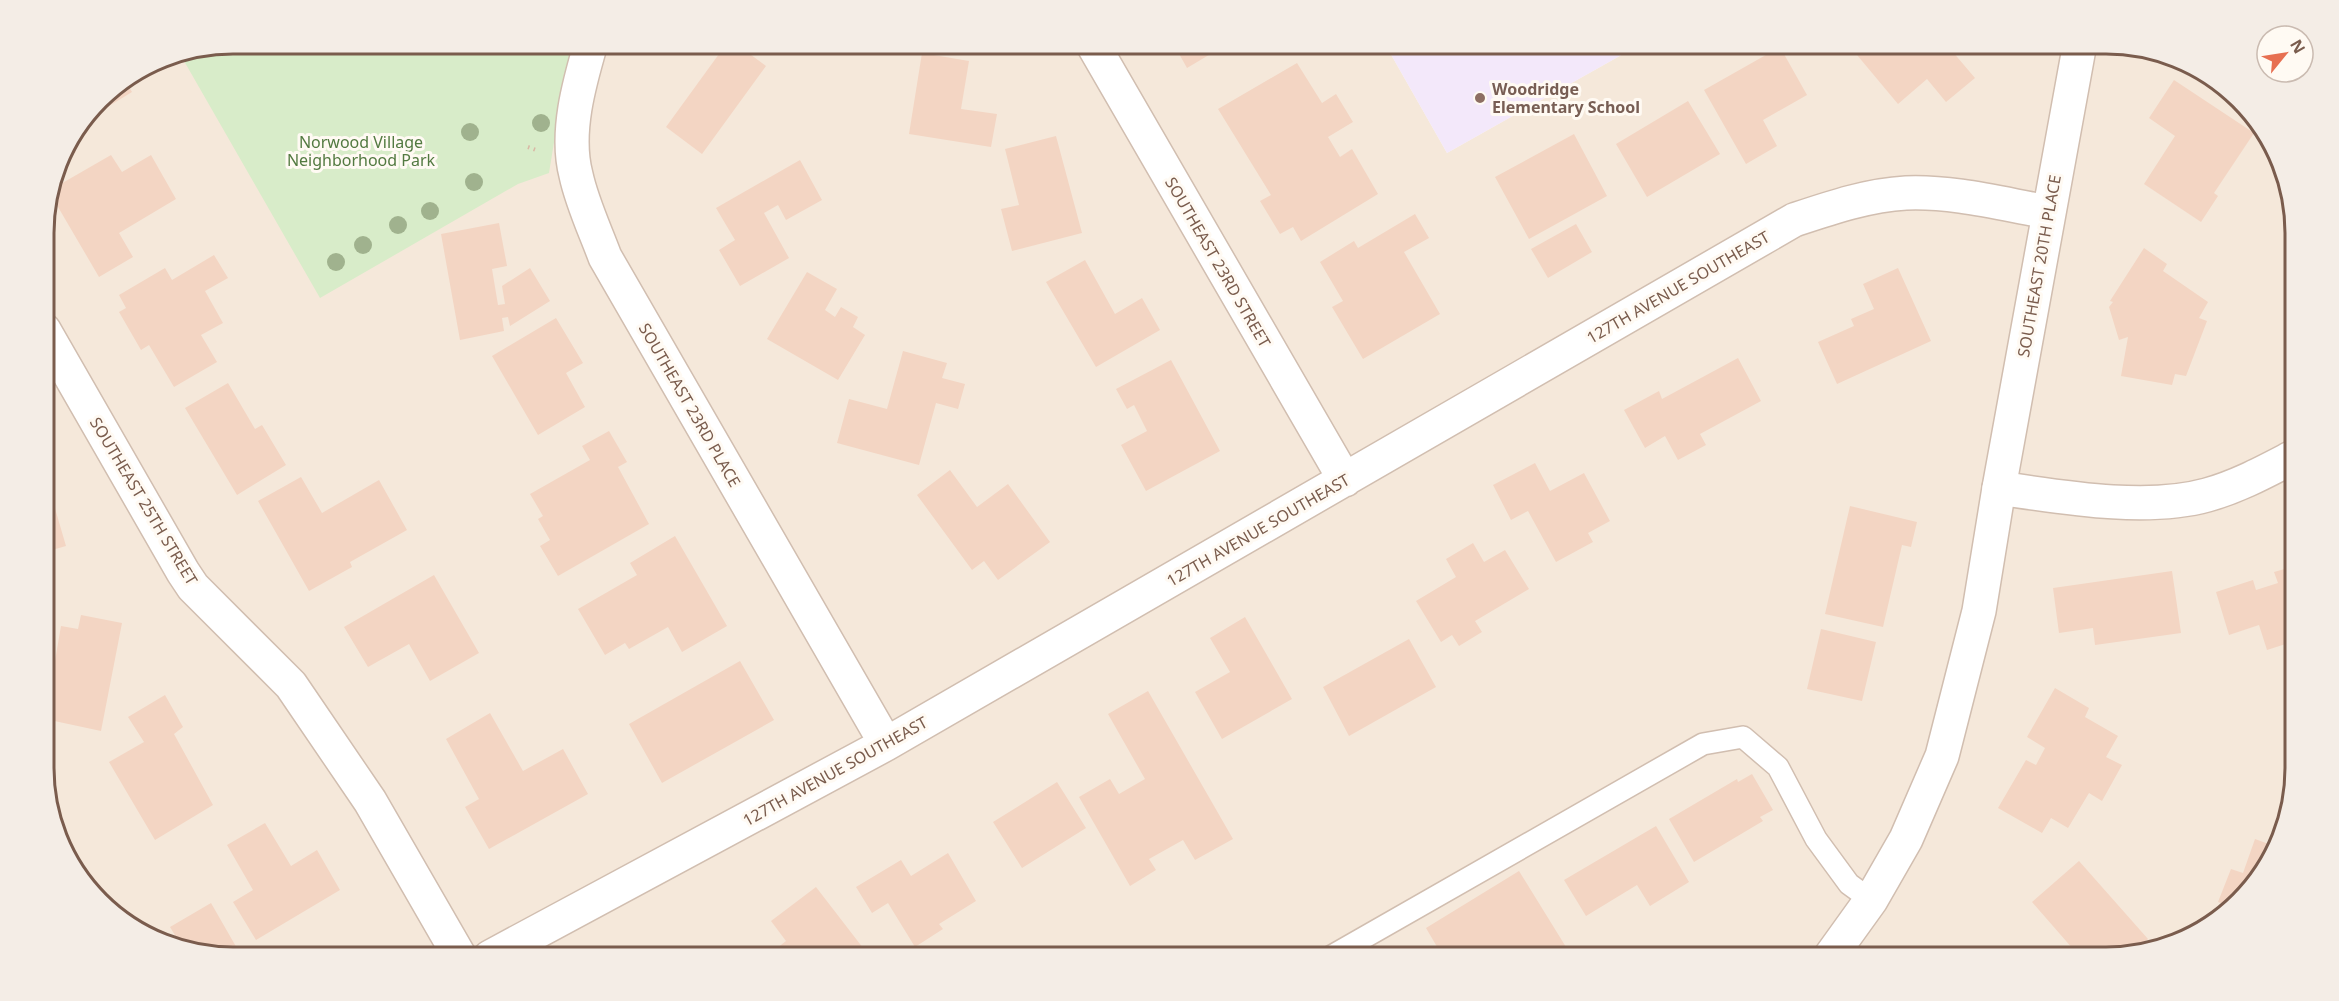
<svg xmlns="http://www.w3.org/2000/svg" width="2339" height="1001" font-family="'Noto Sans',sans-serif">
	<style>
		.residential { fill: #f5e8da }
		.education { fill: #f3e8fa }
		.green { fill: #d8ecc9 }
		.building { fill: #f3d5c3 }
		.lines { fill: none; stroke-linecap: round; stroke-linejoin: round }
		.service-casing { stroke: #d1beb0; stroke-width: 24 }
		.minor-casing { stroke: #d1beb0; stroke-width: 36 }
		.tertiary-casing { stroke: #d1beb0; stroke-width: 36 }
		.path { stroke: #d9b8a5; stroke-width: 4; stroke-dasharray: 1.5 4.5; stroke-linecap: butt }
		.service { stroke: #fff; stroke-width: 21 }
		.minor { stroke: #fff; stroke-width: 33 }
		.tertiary { stroke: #fff; stroke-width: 33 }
		.tree { fill: #a0b28e }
		.education-dot { fill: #8d6e63; stroke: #fffaf3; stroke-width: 2 }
		.labels { text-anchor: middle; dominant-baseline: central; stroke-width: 6; stroke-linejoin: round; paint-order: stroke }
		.education-label { font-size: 16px; font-weight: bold; fill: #785e54; stroke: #fffaf3; text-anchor: start }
		.park-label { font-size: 16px; fill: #537a41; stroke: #fffaf3 }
		.street-label { font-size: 16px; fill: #7a5c4d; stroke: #fffaf3 }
		.rim { fill: none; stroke: #7a5c4d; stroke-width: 3 }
	</style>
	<rect width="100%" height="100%" fill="#fdf6ec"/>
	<path class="residential" d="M 233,43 L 1385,44 L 1447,153 L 1641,44 L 2106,44 L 2178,58 L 2257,118 L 2294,208 L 2295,769 L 2281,840 L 2256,884 L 2212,925 L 2118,957 L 233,957 L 161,943 L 83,884 L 45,793 L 44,220 L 63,149 L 108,91 L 161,58 Z"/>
	<path class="education" d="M 1385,44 L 1641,44 L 1447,153 Z"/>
	<path class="green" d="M 233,43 L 575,44 L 563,87 L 549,173 L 518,184 L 320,298 L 180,54 Z"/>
	<path class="building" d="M 727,43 L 735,43 L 766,66 L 702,154 L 666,127 Z
		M 1173,43 L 1229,43 L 1187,68 Z
		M 1847,43 L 1962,43 L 1952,51 L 1975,78 L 1946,102 L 1927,79 L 1898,104 Z
		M 1780,47 L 1807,95 L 1763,120 L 1777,146 L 1746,164 L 1704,90 Z
		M 922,53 L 969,61 L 961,109 L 997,114 L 991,147 L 909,134 Z
		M 1297,63 L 1322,103 L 1336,94 L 1353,122 L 1328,137 L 1340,157 L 1352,149 L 1378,194 L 1301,241 L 1293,227 L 1280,234 L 1260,201 L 1271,195 L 1218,109 Z
		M 125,80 L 132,92 L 86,120 L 108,91 Z
		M 2174,80 L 2254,133 L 2214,193 L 2218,196 L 2201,222 L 2144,184 L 2175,136 L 2149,118 Z
		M 1688,101 L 1720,154 L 1647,197 L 1616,144 Z
		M 1574,134 L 1607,196 L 1529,239 L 1495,177 Z
		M 1056,136 L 1082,233 L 1012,251 L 1001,209 L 1019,205 L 1005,149 Z
		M 70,140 L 76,152 L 60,162 L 63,149 Z
		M 111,155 L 122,172 L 151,155 L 176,199 L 119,233 L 133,257 L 99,277 L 51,195 L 52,189 Z
		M 800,160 L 822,200 L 786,220 L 778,205 L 764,213 L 789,258 L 740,286 L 719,250 L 735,240 L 716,208 Z
		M 1415,214 L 1429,238 L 1404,252 L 1440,314 L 1363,359 L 1332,307 L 1343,301 L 1320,262 L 1354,241 L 1358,248 Z
		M 499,223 L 507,266 L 492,269 L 498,305 L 505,304 L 502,286 L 530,268 L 550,301 L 510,326 L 508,317 L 502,318 L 504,331 L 460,340 L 441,234 Z
		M 1576,224 L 1592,252 L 1548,278 L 1531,249 Z
		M 2144,248 L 2167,264 L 2163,271 L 2208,302 L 2199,318 L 2207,321 L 2186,376 L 2175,374 L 2172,385 L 2121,376 L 2128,337 L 2119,340 L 2109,307 L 2113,302 L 2110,301 Z
		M 214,255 L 228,278 L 205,291 L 223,323 L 201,335 L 217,362 L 174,387 L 149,345 L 141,350 L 119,312 L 126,308 L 119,295 L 165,268 L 172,280 Z
		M 1085,260 L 1115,314 L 1142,298 L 1160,330 L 1096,367 L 1046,282 Z
		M 1898,268 L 1931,341 L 1837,384 L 1818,342 L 1854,326 L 1851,319 L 1874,309 L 1863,284 Z
		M 807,272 L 837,289 L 825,310 L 835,317 L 841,307 L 858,317 L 853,327 L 865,335 L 838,380 L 767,339 Z
		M 556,318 L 583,363 L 566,373 L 585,407 L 538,435 L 492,356 Z
		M 903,351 L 947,363 L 942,378 L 965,384 L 958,409 L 936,403 L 919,465 L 837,443 L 849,399 L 887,409 Z
		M 1738,358 L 1761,401 L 1700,434 L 1706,445 L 1678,460 L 1665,436 L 1645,448 L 1624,410 L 1659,391 L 1662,399 Z
		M 1171,360 L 1220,451 L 1146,491 L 1121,445 L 1147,431 L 1134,405 L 1127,409 L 1116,389 Z
		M 228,383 L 255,429 L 262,425 L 286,465 L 237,495 L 185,408 Z
		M 609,431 L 627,462 L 618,467 L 649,524 L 558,576 L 540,546 L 550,540 L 538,519 L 543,516 L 530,494 L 590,460 L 582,446 Z
		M 1535,463 L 1550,491 L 1584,473 L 1610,521 L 1588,533 L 1593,542 L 1556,562 L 1528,511 L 1511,520 L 1493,485 Z
		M 950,470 L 977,507 L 1008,484 L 1050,542 L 998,580 L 984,561 L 972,570 L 917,495 Z
		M 301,477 L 322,513 L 379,480 L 407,530 L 350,562 L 352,567 L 309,591 L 258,501 Z
		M 54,505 L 66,546 L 45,552 L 45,508 Z
		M 1850,506 L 1917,522 L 1911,547 L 1902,545 L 1883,627 L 1825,614 Z
		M 675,536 L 727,626 L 682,652 L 668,627 L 629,649 L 625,643 L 605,655 L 578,609 L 637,575 L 630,563 Z
		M 1473,543 L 1484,562 L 1505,550 L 1529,589 L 1475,621 L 1482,632 L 1459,646 L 1452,635 L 1441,642 L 1416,601 L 1456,577 L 1446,559 Z
		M 2295,566 L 2295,641 L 2267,650 L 2259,625 L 2229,635 L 2216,592 L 2253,580 L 2256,590 L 2278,583 L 2274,572 Z
		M 2172,571 L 2181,633 L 2095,645 L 2093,628 L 2059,633 L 2053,588 Z
		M 434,575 L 479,653 L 430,681 L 409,644 L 368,667 L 344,627 Z
		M 81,615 L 122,623 L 101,731 L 45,719 L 61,626 L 78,629 Z
		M 1245,617 L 1292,699 L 1222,739 L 1195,692 L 1230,672 L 1210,638 Z
		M 1821,629 L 1876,642 L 1862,701 L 1807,689 Z
		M 1409,639 L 1436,687 L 1349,736 L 1323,687 Z
		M 740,661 L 774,720 L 662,783 L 629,724 Z
		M 2055,688 L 2089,708 L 2085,717 L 2118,736 L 2106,757 L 2122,765 L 2102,801 L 2089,793 L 2068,828 L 2051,818 L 2042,833 L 1998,808 L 2026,760 L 2036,765 L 2045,748 L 2027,737 Z
		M 1148,691 L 1233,839 L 1195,860 L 1183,840 L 1149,859 L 1156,870 L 1130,886 L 1079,797 L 1110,779 L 1119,794 L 1145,779 L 1108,714 Z
		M 165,695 L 183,727 L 174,734 L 213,805 L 155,840 L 109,762 L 144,742 L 128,717 Z
		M 490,713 L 523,771 L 563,749 L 588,794 L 489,849 L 465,807 L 479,799 L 446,739 Z
		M 1752,774 L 1773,810 L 1760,817 L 1763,821 L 1694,862 L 1669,819 L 1737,779 L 1738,782 Z
		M 1057,782 L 1086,828 L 1022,868 L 993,822 Z
		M 265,823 L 291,866 L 317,850 L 340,890 L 256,940 L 233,902 L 253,890 L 227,845 Z
		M 1656,826 L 1689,882 L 1650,906 L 1637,885 L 1586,916 L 1564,880 Z
		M 2255,839 L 2277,847 L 2256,884 L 2232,907 L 2218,902 L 2231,869 L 2243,873 Z
		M 948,853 L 976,901 L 939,924 L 943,929 L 915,947 L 888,903 L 872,913 L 856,887 L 901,860 L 911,876 Z
		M 2079,861 L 2148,939 L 2132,952 L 2118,957 L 2080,957 L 2032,902 Z
		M 1519,871 L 1566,947 L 1548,957 L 1443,957 L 1426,928 Z
		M 816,887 L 870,957 L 776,957 L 772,952 L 786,941 L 771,921 Z
		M 211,903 L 242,957 L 173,946 L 179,942 L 170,927 Z"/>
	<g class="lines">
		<g class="service-casing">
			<path id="service" d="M 1330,957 L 1703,744 L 1743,737 L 1778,767 L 1816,839 L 1849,884 L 1871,900"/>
		</g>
		<g class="minor-casing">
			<path id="minor" d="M 591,43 C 579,84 565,133 576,175 C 582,203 595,230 605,257 L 886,744
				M 1092,43 L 1345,480
				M 44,330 L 183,572 L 193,587 L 291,685 L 370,801 L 460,957
				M 1999,488 C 2061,497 2146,512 2207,495 C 2239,486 2266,471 2295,456
				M 490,957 L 886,744 L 1794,220 C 1830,208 1868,195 1906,193 C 1953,191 2002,204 2048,212"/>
		</g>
		<g class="tertiary-casing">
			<path id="tertiary" d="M 1830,957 L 1871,900 L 1906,839 L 1942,756 L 1979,611 L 1999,488 L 2080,43"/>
		</g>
		<path class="path" d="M 528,147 L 539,151"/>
		<use href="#service" class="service"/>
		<use href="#minor" class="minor"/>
		<use href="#tertiary" class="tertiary"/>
	</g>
	<g class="tree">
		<circle cx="541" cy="123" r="9"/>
		<circle cx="470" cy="132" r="9"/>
		<circle cx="474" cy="182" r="9"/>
		<circle cx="430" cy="211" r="9"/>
		<circle cx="398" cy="225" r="9"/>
		<circle cx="363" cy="245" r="9"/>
		<circle cx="336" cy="262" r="9"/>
	</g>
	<circle class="education-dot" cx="1480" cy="98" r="6"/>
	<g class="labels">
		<g class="education-label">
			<text x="1492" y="89">Woodridge<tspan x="1492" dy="18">Elementary School</tspan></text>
		</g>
		<g class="park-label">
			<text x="361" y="142">Norwood Village<tspan x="361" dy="18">Neighborhood Park</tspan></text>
		</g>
		<g class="street-label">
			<text transform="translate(1218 262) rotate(60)">SOUTHEAST 23RD STREET</text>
			<text transform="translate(2039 266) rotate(-80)">SOUTHEAST 20TH PLACE</text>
			<text transform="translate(1678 287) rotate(-30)">127TH AVENUE SOUTHEAST</text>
			<text transform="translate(690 405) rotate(60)">SOUTHEAST 23RD PLACE</text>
			<text transform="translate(144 501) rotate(59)">SOUTHEAST 25TH STREET</text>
			<text transform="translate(1258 530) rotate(-30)">127TH AVENUE SOUTHEAST</text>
			<text transform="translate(835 771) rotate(-29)">127TH AVENUE SOUTHEAST</text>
		</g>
	</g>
	<path d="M0 0H2339V1001H0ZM233 54H2106A179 179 0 0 1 2285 233V768A179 179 0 0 1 2106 947H233A179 179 0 0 1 54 768V233A179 179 0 0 1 233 54Z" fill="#f4ede6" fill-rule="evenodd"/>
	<path class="rim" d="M233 54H2106A179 179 0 0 1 2285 233V768A179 179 0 0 1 2106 947H233A179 179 0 0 1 54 768V233A179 179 0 0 1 233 54Z"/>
	<g transform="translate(2285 54) rotate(60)"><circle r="28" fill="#fffaf3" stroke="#cabbb1" stroke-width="1.5"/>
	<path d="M0-4.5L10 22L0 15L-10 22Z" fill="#e76f51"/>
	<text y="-9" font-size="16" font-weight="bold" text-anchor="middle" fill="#7a5c4d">N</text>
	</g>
</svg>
